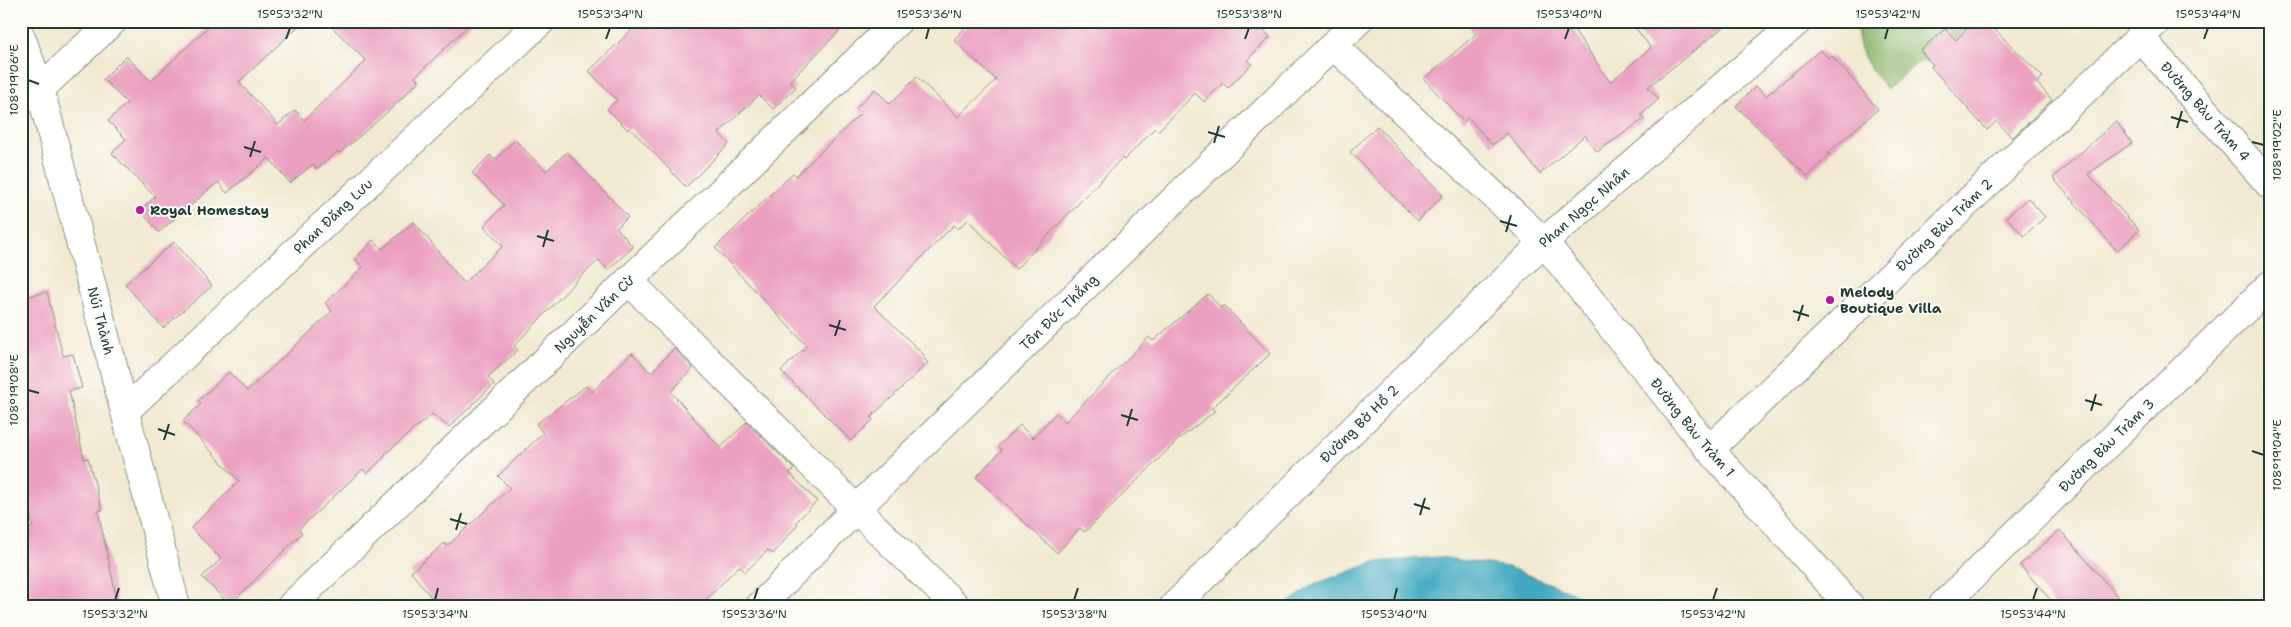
<svg xmlns="http://www.w3.org/2000/svg" width="2291" height="627" font-family="'Shantell Sans',sans-serif">
	<style>
		.forest { fill: #8ab56c; stroke: #547950 }
		.water { fill: #41a9c1; stroke: #30737a }
		.building { fill: #eba0c0 }
		.lines { fill: none; stroke-linecap: round; stroke-linejoin: round }
		.street-casing { stroke: #889382; stroke-width: 30 }
		.street { stroke: #fff; stroke-width: 28 }
		.ticks { fill: none; stroke: #1f3d34; stroke-width: 2 }
		.poi-dot { fill: #b5179e; stroke: #fdfcf7; stroke-width: 2 }
		.labels { text-anchor: middle; dominant-baseline: central; stroke-width: 4; stroke-linejoin: round; paint-order: stroke }
		.street-label { font-size: 14px; fill: #1f3d34; stroke: #fdfcf7 }
		.poi-label { font-size: 14px; font-weight: bold; fill: #1f3d34; stroke: #fdfcf7; text-anchor: start }
		.neatline { fill: none; stroke: #1f3d34; stroke-width: 2 }
		.ticks-label { font-size: 12px; text-anchor: middle; fill: #1f3d34 }
	</style>
	<rect width="100%" height="100%" fill="#fdfcf7"/>
	<filter id="ink" filterUnits="userSpaceOnUse"><feTurbulence type="fractalNoise" baseFrequency=".02" numOctaves="2"/><feDisplacementMap in="SourceGraphic" scale="10" xChannelSelector="R" yChannelSelector="G"/><feConvolveMatrix kernelMatrix="1 2 1 2 8 2 1 2 1" color-interpolation-filters="sRGB"/></filter>
	<filter id="wash" filterUnits="userSpaceOnUse"><feTurbulence type="fractalNoise" baseFrequency=".0096" numOctaves="4" result="noise"/><feDisplacementMap in="SourceGraphic" scale="20" xChannelSelector="R" yChannelSelector="G"/><feGaussianBlur stdDeviation="1.12" result="paint"/><feColorMatrix in="noise" values="0 0 0 0 0 0 0 0 0 0 0 0 0 0 0 0 0 1.4 0 .05"/><feComposite in="paint" operator="in"/></filter>
	<g filter="url(#wash)">
		<rect width="100%" height="100%" fill="#f1e9d1"/>
		<path class="forest" d="M 1861,21 L 1984,21 L 1948,57 L 1917,63 L 1887,89 C 1869,68 1858,54 1857,25 Z"/>
		<path class="water" d="M 1439,557 L 1508,567 L 1574,593 L 1591,606 L 1284,606 L 1312,585 L 1375,562 Z"/>
		<g id="blocks">
			<path class="building" d="M 215,21 L 304,21 L 239,82 L 278,125 L 295,110 L 304,120 L 366,61 L 326,21 L 473,21 L 415,77 L 419,81 L 392,108 L 340,153 L 338,151 L 317,169 L 313,164 L 290,183 L 269,158 L 227,193 L 218,182 L 159,232 L 140,210 L 155,197 L 112,153 L 126,139 L 108,121 L 127,103 L 103,79 L 126,56 L 151,81 Z
				M 641,21 L 849,21 L 790,81 L 796,87 L 773,109 L 759,95 L 719,133 L 729,144 L 686,187 L 630,128 L 628,130 L 607,109 L 617,100 L 589,71 Z
				M 971,21 L 1254,21 L 1270,37 L 1247,60 L 1252,64 L 1228,88 L 1223,83 L 1204,102 L 1195,93 L 1158,131 L 1155,128 L 1124,160 L 1122,158 L 1016,269 L 968,220 L 958,229 L 954,225 L 874,306 L 925,356 L 923,358 L 928,363 L 871,417 L 873,420 L 851,441 L 781,371 L 807,346 L 715,248 L 793,173 L 796,176 L 861,113 L 856,108 L 875,89 L 890,104 L 917,77 L 958,117 L 996,80 L 954,40 Z
				M 1466,21 L 1568,21 L 1610,82 L 1651,48 L 1630,21 L 1731,21 L 1648,87 L 1659,99 L 1641,115 L 1644,119 L 1597,152 L 1585,135 L 1540,174 L 1507,133 L 1492,145 L 1468,117 L 1464,122 L 1424,79 L 1476,34 Z
				M 1974,21 L 1986,21 L 2043,77 L 2037,83 L 2052,100 L 2012,138 L 1997,121 L 1987,130 L 1931,67 L 1933,65 L 1920,50 L 1945,29 L 1956,40 Z
				M 1820,50 L 1828,58 L 1831,55 L 1878,109 L 1828,153 L 1830,154 L 1808,177 L 1736,106 L 1756,86 L 1766,96 Z
				M 2116,121 L 2132,143 L 2088,174 L 2139,230 L 2117,251 L 2053,178 Z
				M 1377,126 L 1443,195 L 1418,221 L 1350,152 Z
				M 515,140 L 546,171 L 567,152 L 628,217 L 617,228 L 633,247 L 608,270 L 599,260 L 579,278 L 514,346 L 518,350 L 488,377 L 494,384 L 449,427 L 432,414 L 385,454 L 386,455 L 367,474 L 363,469 L 299,529 L 302,533 L 230,605 L 202,577 L 221,559 L 191,528 L 239,481 L 183,421 L 201,404 L 198,401 L 229,372 L 247,391 L 288,353 L 332,311 L 325,303 L 363,267 L 355,259 L 373,240 L 382,249 L 414,222 L 464,283 L 503,246 L 484,226 L 504,205 L 472,173 L 490,155 L 495,160 Z
				M 2028,198 L 2045,217 L 2024,236 L 2006,217 Z
				M 174,242 L 212,286 L 163,328 L 125,284 Z
				M 47,292 L 63,356 L 73,354 L 82,388 L 69,391 L 84,459 L 88,458 L 102,510 L 98,511 L 117,600 L 90,606 L 21,606 L 21,530 L 33,527 L 21,477 L 21,298 Z
				M 1208,294 L 1221,308 L 1224,305 L 1270,354 L 1212,408 L 1215,411 L 1179,439 L 1085,532 L 1080,528 L 1057,553 L 976,477 L 1002,450 L 998,446 L 1020,425 L 1033,438 L 1056,413 L 1065,422 L 1149,337 L 1153,341 Z
				M 674,348 L 693,368 L 671,392 L 720,448 L 747,422 L 794,469 L 789,473 L 817,501 L 796,522 L 798,524 L 773,554 L 768,550 L 745,572 L 739,566 L 700,606 L 438,606 L 411,572 L 445,543 L 447,546 L 510,488 L 498,476 L 543,433 L 536,424 L 586,386 L 592,392 L 632,353 L 651,373 Z
				M 2060,530 L 2126,606 L 2056,606 L 2020,565 Z"/>
		</g>
	</g>
	<g filter="url(#ink)">
		<use href="#blocks" fill-opacity="0" stroke="#889382" stroke-width="1"/>
		<g class="lines">
			<g class="street-casing">
				<g id="street">
					<path id="s1" d="M 21,37 L 40,89 L 176,606"/>
					<path id="s2" d="M 2140,37 L 2270,185"/>
					<path id="s3" d="M 1334,46 L 1544,242 L 1703,442 L 1850,606"/>
					<path d="M 40,89 L 113,21"/>
					<path d="M 629,281 L 856,509 L 956,606"/>
					<path id="s4" d="M 125,411 L 541,21"/>
					<path id="s5" d="M 1710,449 L 2157,21"/>
					<path id="s6" d="M 291,606 L 898,21"/>
					<path id="s7" d="M 760,606 L 856,509 L 1358,21"/>
					<path id="s8" d="M 1174,606 L 1544,242 L 1798,21"/>
					<path id="s9" d="M 1942,606 L 2270,285"/>
				</g>
			</g>
			<use href="#street" class="street"/>
		</g>
	</g>
	<path class="ticks" d="M 286,39 L 290,28M 606,39 L 610,28M 926,39 L 929,28M 1245,39 L 1249,28M 1565,39 L 1569,28M 1885,39 L 1888,28M 2204,39 L 2208,28M 28,80 L 39,84M 2171,117 L 2188,122M 2177,128 L 2182,111M 1208,132 L 1225,137M 2252,142 L 2264,145M 1214,143 L 1219,126M 244,147 L 261,152M 250,157 L 255,141M 1500,221 L 1517,226M 1506,232 L 1511,215M 537,236 L 554,241M 543,247 L 548,230M 1793,311 L 1809,316M 1798,321 L 1803,305M 829,325 L 846,330M 835,336 L 840,320M 28,390 L 39,393M 2085,400 L 2102,405M 2091,411 L 2096,394M 1121,415 L 1138,420M 1127,426 L 1132,409M 158,429 L 175,435M 164,440 L 169,424M 2252,451 L 2264,455M 1414,504 L 1430,509M 1420,515 L 1425,498M 450,519 L 467,524M 456,530 L 461,513M 115,600 L 119,588M 435,600 L 438,588M 754,600 L 758,588M 1074,600 L 1078,588M 1394,600 L 1397,588M 1713,600 L 1717,588M 2033,600 L 2037,588"/>
	<g class="poi-dot">
		<circle cx="140" cy="210" r="5"/>
		<circle cx="1830" cy="300" r="5"/>
	</g>
	<g class="labels">
		<g class="street-label">
			<text stroke="none"><textPath href="#s2" startOffset="99">Đường Bàu Tràm 4</textPath></text>
			<text stroke="none"><textPath href="#s8" startOffset="572">Phan Ngọc Nhân</textPath></text>
			<text stroke="none"><textPath href="#s4" startOffset="285">Phan Đăng Lưu</textPath></text>
			<text stroke="none"><textPath href="#s5" startOffset="324">Đường Bàu Tràm 2</textPath></text>
			<text stroke="none"><textPath href="#s7" startOffset="419">Tôn Đức Thắng</textPath></text>
			<text stroke="none"><textPath href="#s6" startOffset="421">Nguyễn Văn Cừ</textPath></text>
			<text stroke="none"><textPath href="#s1" startOffset="295">Núi Thành</textPath></text>
			<text stroke="none"><textPath href="#s8" startOffset="260">Đường Bờ Hồ 2</textPath></text>
			<text stroke="none"><textPath href="#s3" startOffset="525">Đường Bàu Tràm 1</textPath></text>
			<text stroke="none"><textPath href="#s9" startOffset="230">Đường Bàu Tràm 3</textPath></text>
		</g>
		<g class="poi-label">
			<text x="150" y="210">Royal Homestay</text>
			<text x="1840" y="292">Melody<tspan x="1840" dy="16">Boutique Villa</tspan></text>
		</g>
	</g>
	<rect width="2291" height="627" fill="none" stroke="#fdfcf7" stroke-width="55"/>
	<rect x="28" y="28" width="2236" height="572" class="neatline"/>
	<g class="ticks-label">
		<text x="290" y="18">15°53'32"N</text>
		<text x="610" y="18">15°53'34"N</text>
		<text x="929" y="18">15°53'36"N</text>
		<text x="1249" y="18">15°53'38"N</text>
		<text x="1569" y="18">15°53'40"N</text>
		<text x="1888" y="18">15°53'42"N</text>
		<text x="2208" y="18">15°53'44"N</text>
		<text transform="translate(14 80) rotate(-90)" y="4">108°19'06"E</text>
		<text transform="translate(2277 145) rotate(-90)" y="4">108°19'02"E</text>
		<text transform="translate(14 390) rotate(-90)" y="4">108°19'08"E</text>
		<text transform="translate(2277 455) rotate(-90)" y="4">108°19'04"E</text>
		<text x="115" y="618">15°53'32"N</text>
		<text x="435" y="618">15°53'34"N</text>
		<text x="754" y="618">15°53'36"N</text>
		<text x="1074" y="618">15°53'38"N</text>
		<text x="1394" y="618">15°53'40"N</text>
		<text x="1713" y="618">15°53'42"N</text>
		<text x="2033" y="618">15°53'44"N</text>
	</g>
</svg>
